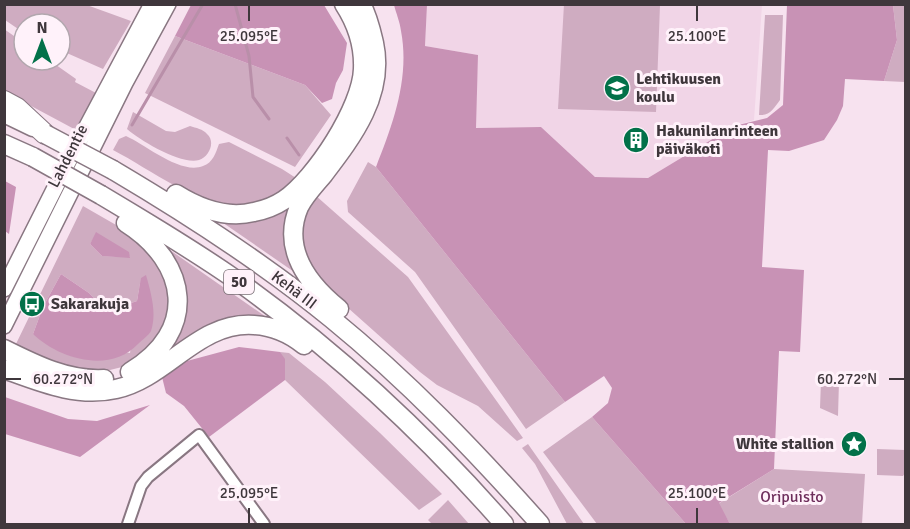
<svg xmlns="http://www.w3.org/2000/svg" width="910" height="529" font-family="Signika,sans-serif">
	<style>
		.built { fill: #f1d5e7 }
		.green { fill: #cfacc1; fill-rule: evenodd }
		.forest { fill: #c892b5 }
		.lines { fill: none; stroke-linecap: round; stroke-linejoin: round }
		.stream { stroke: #b98fa9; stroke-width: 3 }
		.minor-casing { stroke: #897782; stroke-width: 14 }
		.secondary-casing { stroke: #897782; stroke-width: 18 }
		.trunk-casing { stroke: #897782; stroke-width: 21 }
		.motorway-casing { stroke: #897782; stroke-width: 22 }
		.minor { stroke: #fff; stroke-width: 10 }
		.secondary { stroke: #fff; stroke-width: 15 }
		.trunk { stroke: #fff; stroke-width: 18 }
		.motorway { stroke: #fff; stroke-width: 20 }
		.trunk-bridge-casing { stroke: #897782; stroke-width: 21; stroke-linecap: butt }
		.trunk-bridge { stroke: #fff; stroke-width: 18 }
		.ticks { fill: none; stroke: #3f373c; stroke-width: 2 }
		.labels { text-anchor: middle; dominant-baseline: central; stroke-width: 6; stroke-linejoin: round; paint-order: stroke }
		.shield { fill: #fff2fa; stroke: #796f75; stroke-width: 1.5 }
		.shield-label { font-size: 15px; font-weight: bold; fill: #3f373c }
		.poi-label { font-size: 16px; font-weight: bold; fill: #3f373c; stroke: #fff2fa; text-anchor: start }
		.street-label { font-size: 16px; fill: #3f373c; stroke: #fff2fa }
		.park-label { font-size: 16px; fill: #6e2d5b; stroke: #fff2fa }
		.ticks-label { font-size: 15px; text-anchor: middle; fill: #3f373c; stroke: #fff2fa; stroke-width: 6; stroke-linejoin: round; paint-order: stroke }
	</style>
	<rect width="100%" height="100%" fill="#f7e2ef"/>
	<path class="built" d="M 427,5 L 762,5 L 754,120 L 734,126 L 648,178 L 595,177 L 541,127 L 475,128 L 478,55 L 425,46 Z"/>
	<path class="green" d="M 84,4 L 131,21 L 103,69 L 60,50 L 60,24 L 24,24 L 24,33 L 5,20 L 5,5 Z
		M 564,4 L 660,5 L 656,112 L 558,109 Z
		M 893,5 L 905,5 L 905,82 L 884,81 L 897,40 Z
		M 765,15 L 783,15 L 780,100 C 774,108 770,116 759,115 Z
		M 4,29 L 24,43 L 24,60 L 49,60 L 76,79 L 75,82 L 96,93 L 76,130 L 5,92 Z
		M 175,36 L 305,85 L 331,115 L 295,167 L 145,93 Z
		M 133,112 L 166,131 L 175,132 L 190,126 C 196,128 203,129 207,134 C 216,142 209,157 199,160 C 181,165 141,141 127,129 Z
		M 126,136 C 146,145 181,175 203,166 C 213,163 216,152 219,144 L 229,142 L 282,169 L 296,178 C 240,243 169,179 113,150 L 119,139 Z
		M 368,162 L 376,167 L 565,402 L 526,429 L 415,272 L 348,212 L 347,201 Z
		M 315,195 L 408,277 L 523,438 L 517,441 L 478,406 L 437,385 L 420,372 L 329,291 L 311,268 L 301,243 L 304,217 Z
		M 290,202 L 300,276 L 216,218 Z
		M 83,206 L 137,237 L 150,248 L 170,287 L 169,313 L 154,344 L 126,366 L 98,373 L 71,370 L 15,346 ZM 97,233 L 130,257 L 102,256 L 90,244 ZM 61,274 L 89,293 L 107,311 L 137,301 L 141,278 L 130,353 L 33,334 L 43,307 Z
		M 167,248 L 272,321 L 259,321 L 154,366 L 173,338 Z
		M 280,352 L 289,353 L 325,382 L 380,433 L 442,494 L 419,510 L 285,380 Z
		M 821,380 L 839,381 L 838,416 L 820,408 Z
		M 592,417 L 686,524 L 597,524 L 543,452 Z
		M 528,444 L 584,524 L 567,524 L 535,464 L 522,448 Z
		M 877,449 L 905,450 L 905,473 L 903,476 L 877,475 Z
		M 774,469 L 865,474 L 862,524 L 730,524 L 718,504 Z
		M 448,500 L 469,524 L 432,524 L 428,520 Z"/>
	<path class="forest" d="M 324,5 L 347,43 L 343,70 L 336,83 L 332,99 L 322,103 L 305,85 L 175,36 L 191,5 Z
		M 394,5 L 427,5 L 425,46 L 478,55 L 476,128 L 541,127 L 595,177 L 648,178 L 734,126 L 767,118 L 783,105 L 787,5 L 893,5 L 897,40 L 884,81 L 845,79 L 843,106 L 837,120 L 824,140 L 789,151 L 768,150 L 762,267 L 804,270 L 800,352 L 779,351 L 774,469 L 719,503 L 730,524 L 686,524 L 592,417 L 608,403 L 612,388 L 604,376 L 565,402 L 376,167 C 393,124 410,78 401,31 C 400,22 396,13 394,5 Z
		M 5,181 L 16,187 L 9,234 L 5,231 Z
		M 96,232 L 129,252 L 130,258 L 102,256 L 90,244 Z
		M 61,274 L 89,293 L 107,311 L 137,301 L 141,278 L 146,275 C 151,293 157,313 151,331 C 149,335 142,340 138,344 C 110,374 59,359 33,334 L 43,307 Z
		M 239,347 L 280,352 L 285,359 L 285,380 L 209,437 L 184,406 L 166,393 L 162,377 L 187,361 Z
		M 5,397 L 68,419 L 97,421 L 150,405 L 80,457 L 5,434 Z"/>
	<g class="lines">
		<path class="stream" d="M 235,4 L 249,56 L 253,97 L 269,119
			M 132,125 L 203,4
			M 287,138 L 299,155"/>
		<g class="minor-casing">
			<path id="minor" d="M 128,524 L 141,486 L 148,477 L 199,435 L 264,524"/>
		</g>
		<g class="secondary-casing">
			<path id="secondary" d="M 4,289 L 68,162 L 152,4
				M 4,326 L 125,83 L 168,4"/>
		</g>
		<g class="trunk-casing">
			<path id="trunk" d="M 4,113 L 33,127
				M 4,144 L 33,157
				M 113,170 C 189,215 264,263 332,319 C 408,381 475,451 540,524
				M 176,194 C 200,209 226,219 254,212 C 264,210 275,206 284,200 C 315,179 362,107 363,69 C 364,45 357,24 344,4
				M 101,195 C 148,223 195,251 239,282 C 337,352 425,434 504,524
				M 126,223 C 189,263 199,331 130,372
				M 339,309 C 308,284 281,249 299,207 C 305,195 315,185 324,174 C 353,136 385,94 374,43 C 371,30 368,16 361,4
				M 4,349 C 36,365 68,381 104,379
				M 4,369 C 40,382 77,398 116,389 C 167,378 198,321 254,325 C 273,326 289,333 304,345"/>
		</g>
		<g class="motorway-casing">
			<path id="motorway" d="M 4,101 L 17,108 L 45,134"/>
		</g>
		<use href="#minor" class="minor"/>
		<use href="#secondary" class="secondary"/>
		<use href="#trunk" class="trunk"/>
		<use href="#motorway" class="motorway"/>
		<g class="trunk-bridge-casing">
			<path id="trunk-bridge" d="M 45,134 L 113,170
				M 33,157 L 101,195"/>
		</g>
		<use href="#trunk-bridge" class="trunk-bridge"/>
	</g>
	<path class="ticks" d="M 249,6 L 249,21M 697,6 L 697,21M 6,379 L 21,379M 889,379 L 904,379M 249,508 L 249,523M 697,508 L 697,523"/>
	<defs>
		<g id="school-disc" transform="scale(1.35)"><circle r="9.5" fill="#027149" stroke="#fff2fa"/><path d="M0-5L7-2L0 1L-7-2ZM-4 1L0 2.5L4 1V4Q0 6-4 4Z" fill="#fff"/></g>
		<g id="building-disc" transform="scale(1.35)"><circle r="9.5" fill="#027149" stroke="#fff2fa"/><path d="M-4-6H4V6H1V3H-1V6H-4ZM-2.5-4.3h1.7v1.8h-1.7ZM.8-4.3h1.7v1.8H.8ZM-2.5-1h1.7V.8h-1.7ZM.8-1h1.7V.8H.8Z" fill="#fff"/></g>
		<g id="bus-disc" transform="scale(1.35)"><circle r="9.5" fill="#027149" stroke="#fff2fa"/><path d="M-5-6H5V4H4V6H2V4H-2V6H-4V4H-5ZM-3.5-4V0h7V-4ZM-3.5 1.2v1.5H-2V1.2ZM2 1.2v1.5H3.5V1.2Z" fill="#fff"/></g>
		<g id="sight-disc" transform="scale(1.35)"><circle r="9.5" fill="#027149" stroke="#fff2fa"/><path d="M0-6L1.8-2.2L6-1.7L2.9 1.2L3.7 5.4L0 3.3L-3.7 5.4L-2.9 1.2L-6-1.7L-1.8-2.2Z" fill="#fff"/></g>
	</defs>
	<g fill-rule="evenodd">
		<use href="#school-disc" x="617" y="88"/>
		<use href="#building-disc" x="636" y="140"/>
		<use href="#bus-disc" x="32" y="304"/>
		<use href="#sight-disc" x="854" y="444"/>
	</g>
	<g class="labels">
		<rect class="shield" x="224" y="270" width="30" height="24" rx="4.5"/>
		<g class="shield-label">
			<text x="239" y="282">50</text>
		</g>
		<g class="poi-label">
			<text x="636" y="79">Lehtikuusen<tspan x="636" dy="18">koulu</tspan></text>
			<text x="656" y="131">Hakunilanrinteen<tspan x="656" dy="18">päiväkoti</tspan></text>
			<text x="51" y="304">Sakarakuja</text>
			<text x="834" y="444" text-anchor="end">White stallion</text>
		</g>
		<g class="street-label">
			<text transform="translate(68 156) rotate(-63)">Lahdentie</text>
			<text transform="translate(294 290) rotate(37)">Kehä III</text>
		</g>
		<g class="park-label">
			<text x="792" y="497">Oripuisto</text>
		</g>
	</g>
	<g class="ticks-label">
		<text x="249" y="41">25.095°E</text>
		<text x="697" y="41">25.100°E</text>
		<text x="63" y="384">60.272°N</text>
		<text x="847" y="384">60.272°N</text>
		<text x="249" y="498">25.095°E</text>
		<text x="697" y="498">25.100°E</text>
	</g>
	<rect width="910" height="529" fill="none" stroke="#3f373c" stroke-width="12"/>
	<g transform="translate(42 42)"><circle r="28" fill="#fff2fa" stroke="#b2a7ae" stroke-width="1.5"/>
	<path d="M0-4.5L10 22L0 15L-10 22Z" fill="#027149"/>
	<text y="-9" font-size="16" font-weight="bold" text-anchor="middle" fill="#3f373c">N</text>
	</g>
</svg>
